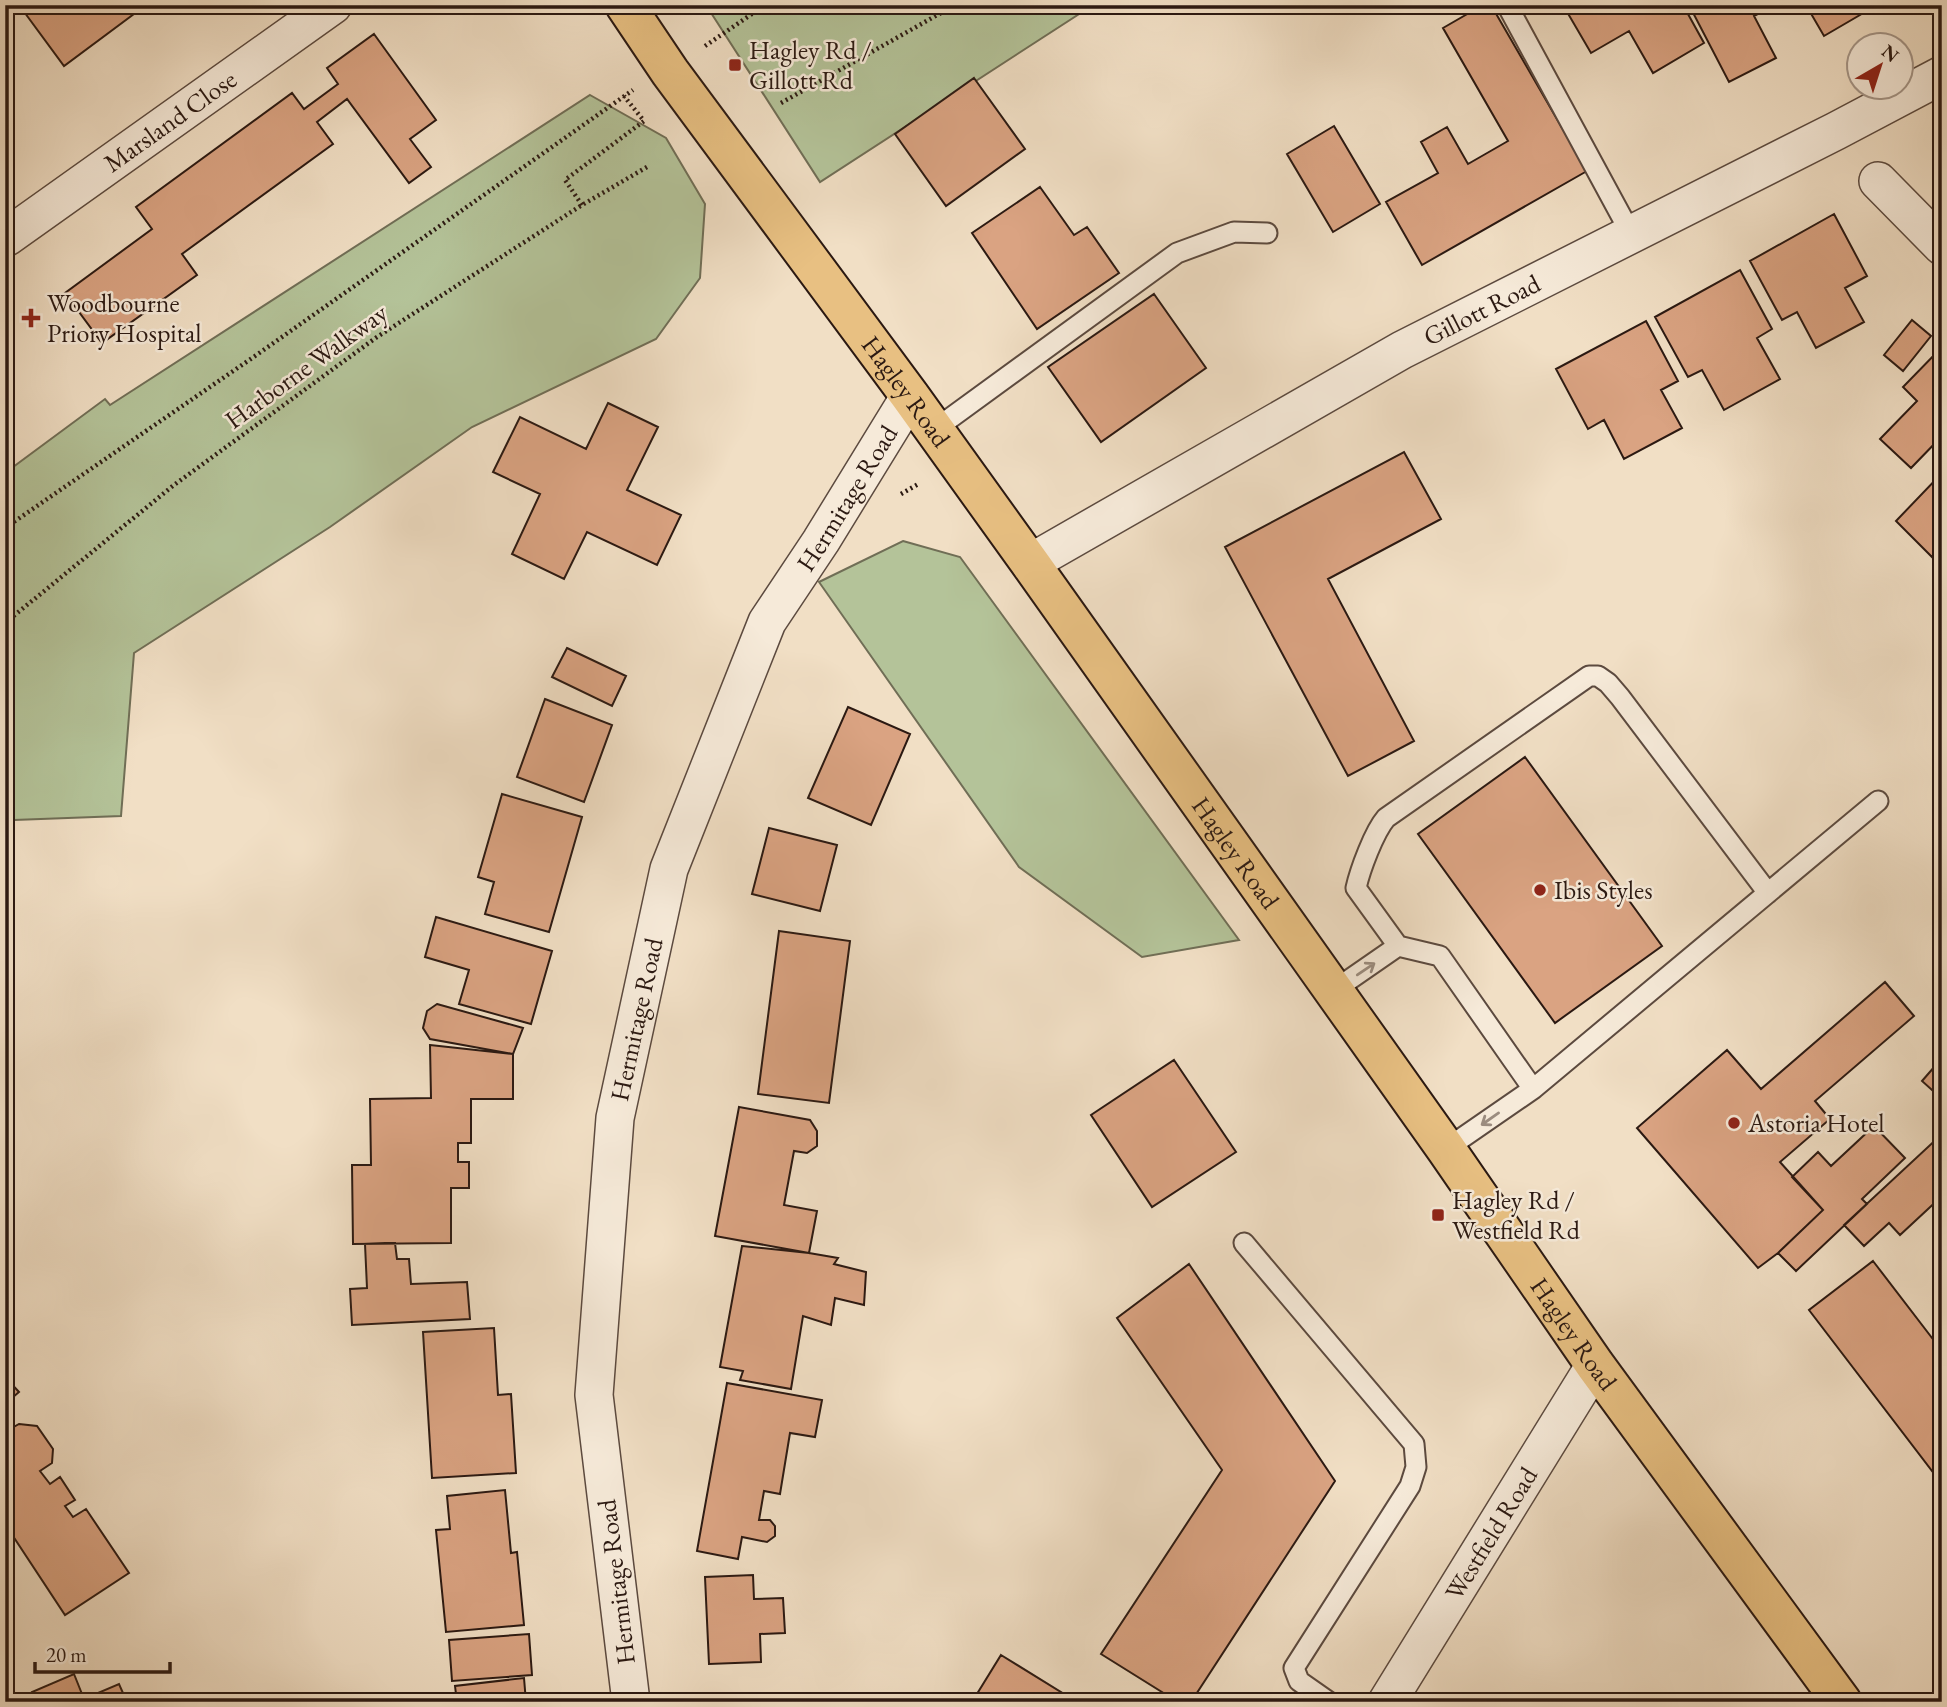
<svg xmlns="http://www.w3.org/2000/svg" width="1947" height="1707" font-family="'EB Garamond',serif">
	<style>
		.green { fill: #b4c399; stroke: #706e56; stroke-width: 2 }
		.building { fill: #daa382; stroke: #2b1912; stroke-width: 2 }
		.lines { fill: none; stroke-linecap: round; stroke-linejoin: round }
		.service-casing { stroke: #5c4a3f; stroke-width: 23 }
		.minor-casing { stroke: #5c4a3f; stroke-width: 40 }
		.trunk-casing { stroke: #2b1912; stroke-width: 42 }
		.path { stroke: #2b1912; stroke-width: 4.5; stroke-dasharray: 2 3.5; stroke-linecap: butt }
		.service { stroke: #f6ead9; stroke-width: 19 }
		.minor { stroke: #f6ead9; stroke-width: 37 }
		.trunk { stroke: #e8c082; stroke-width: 38 }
		.oneway { stroke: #9b8c7f }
		.poi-dot { fill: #8f2418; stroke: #f6ead9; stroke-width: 2.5 }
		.labels { text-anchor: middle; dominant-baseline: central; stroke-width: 5; stroke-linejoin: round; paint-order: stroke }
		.poi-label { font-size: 26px; fill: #2b1912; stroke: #f6ead9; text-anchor: start }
		.street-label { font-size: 26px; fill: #2b1912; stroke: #f6ead9 }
	</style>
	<rect width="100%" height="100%" fill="#f1dfc5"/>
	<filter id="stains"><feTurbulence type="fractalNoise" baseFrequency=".00286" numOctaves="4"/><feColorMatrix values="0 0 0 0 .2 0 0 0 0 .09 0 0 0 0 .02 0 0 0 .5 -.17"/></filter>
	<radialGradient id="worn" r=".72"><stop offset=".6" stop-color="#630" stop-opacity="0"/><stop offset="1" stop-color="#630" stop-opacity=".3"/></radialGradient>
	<path class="green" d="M 706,5 L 1093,5 L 820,182 Z
		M 590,95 L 666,138 L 705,204 L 700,278 L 656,339 L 472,427 L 330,527 L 134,653 L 121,816 L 14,820 L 5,828 L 5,473 L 105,399 L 110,405 Z
		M 903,541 L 960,557 L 1239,940 L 1142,957 L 1019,867 L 819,582 Z"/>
	<path class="building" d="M 27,5 L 146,5 L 64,66 L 22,9 Z
		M 1483,5 L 1491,5 L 1587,171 L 1422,265 L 1386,202 L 1438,173 L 1421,142 L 1447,127 L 1468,164 L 1508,141 L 1443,28 Z
		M 1563,5 L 1683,5 L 1704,43 L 1653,73 L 1629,31 L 1591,53 Z
		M 1689,5 L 1774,5 L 1754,16 L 1776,58 L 1729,82 Z
		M 1806,5 L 1877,5 L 1824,36 Z
		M 374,34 L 436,120 L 410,139 L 431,167 L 409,183 L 347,99 L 317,122 L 333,144 L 182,254 L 197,275 L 102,343 L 65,293 L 152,229 L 136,207 L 292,93 L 304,109 L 338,84 L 327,68 Z
		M 974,78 L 1025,149 L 946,206 L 895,134 Z
		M 1334,126 L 1380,204 L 1333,232 L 1287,154 Z
		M 1040,187 L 1074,235 L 1087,227 L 1119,273 L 1037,329 L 972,233 Z
		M 1834,214 L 1867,276 L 1845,288 L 1864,322 L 1816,348 L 1797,312 L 1782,320 L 1750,261 Z
		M 1740,270 L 1772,329 L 1757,338 L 1780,379 L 1724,410 L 1702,370 L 1688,377 L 1655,317 Z
		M 1154,294 L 1206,368 L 1101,442 L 1048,367 Z
		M 1912,320 L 1931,336 L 1903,371 L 1884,355 Z
		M 1646,321 L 1678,381 L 1661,390 L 1682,428 L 1624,459 L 1604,420 L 1588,429 L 1556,369 Z
		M 1942,347 L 1942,436 L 1911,468 L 1880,439 L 1917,401 L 1903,387 Z
		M 608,403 L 658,427 L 627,490 L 681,515 L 657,565 L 587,532 L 564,579 L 512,554 L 540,494 L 493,472 L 520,417 L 586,449 Z
		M 1404,452 L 1441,519 L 1328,579 L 1414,741 L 1348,776 L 1225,547 Z
		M 1942,473 L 1942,547 L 1932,557 L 1896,521 Z
		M 567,648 L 626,676 L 612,706 L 552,677 Z
		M 545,699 L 612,725 L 584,802 L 517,777 Z
		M 848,707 L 910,734 L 871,825 L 808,798 Z
		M 1525,757 L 1662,946 L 1555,1023 L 1418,834 Z
		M 502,794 L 582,817 L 549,932 L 485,914 L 494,882 L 478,877 Z
		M 769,828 L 837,845 L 820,911 L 752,894 Z
		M 436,917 L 552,951 L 531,1024 L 459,1004 L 469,970 L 425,957 Z
		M 779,931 L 850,941 L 829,1103 L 758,1094 Z
		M 1885,982 L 1914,1016 L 1815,1101 L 1830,1119 L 1780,1162 L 1823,1210 L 1778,1253 L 1758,1268 L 1637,1128 L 1727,1050 L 1761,1089 Z
		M 437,1004 L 523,1028 L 513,1054 L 430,1039 L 423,1028 L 427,1011 Z
		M 430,1045 L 513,1054 L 513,1099 L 471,1099 L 471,1143 L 458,1143 L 458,1162 L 469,1162 L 469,1188 L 451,1188 L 451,1243 L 353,1244 L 352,1165 L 371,1165 L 370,1099 L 431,1098 Z
		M 1942,1058 L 1942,1099 L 1922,1081 Z
		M 1174,1060 L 1236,1152 L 1152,1207 L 1091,1115 Z
		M 739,1107 L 810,1120 L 817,1131 L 817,1146 L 807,1153 L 794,1151 L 784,1205 L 817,1211 L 809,1253 L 715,1236 Z
		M 1874,1126 L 1905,1158 L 1862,1199 L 1867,1204 L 1796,1271 L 1778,1253 L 1823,1210 L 1792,1177 L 1818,1152 L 1831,1166 Z
		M 1942,1134 L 1942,1196 L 1900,1235 L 1889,1223 L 1864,1246 L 1844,1225 Z
		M 395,1243 L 397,1259 L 409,1259 L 411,1284 L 467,1282 L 470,1319 L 352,1325 L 350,1289 L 367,1288 L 365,1244 Z
		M 742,1246 L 809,1253 L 838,1258 L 834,1264 L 866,1272 L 864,1305 L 835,1298 L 831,1325 L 803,1316 L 791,1389 L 740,1380 L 743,1371 L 720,1367 Z
		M 1873,1261 L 1942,1351 L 1942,1484 L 1809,1310 Z
		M 1189,1264 L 1335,1481 L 1191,1702 L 1178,1702 L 1101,1654 L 1222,1470 L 1117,1318 Z
		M 494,1328 L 498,1395 L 511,1394 L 516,1473 L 432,1478 L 423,1332 Z
		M 5,1377 L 19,1392 L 5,1404 Z
		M 727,1383 L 822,1400 L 815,1437 L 790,1433 L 780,1494 L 764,1491 L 759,1520 L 770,1520 L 775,1526 L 775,1536 L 767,1542 L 742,1537 L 738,1559 L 697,1551 Z
		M 19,1424 L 37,1426 L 53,1449 L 52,1463 L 40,1471 L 50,1484 L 60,1477 L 75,1500 L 65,1506 L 73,1517 L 86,1509 L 129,1573 L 65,1615 L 5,1524 L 5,1432 Z
		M 505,1490 L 511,1553 L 517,1552 L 524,1625 L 446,1632 L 436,1530 L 450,1529 L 447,1496 Z
		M 753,1575 L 754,1599 L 783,1598 L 785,1633 L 760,1634 L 761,1662 L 709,1664 L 705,1577 Z
		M 529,1634 L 532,1675 L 452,1681 L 449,1640 Z
		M 1001,1655 L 1077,1702 L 972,1702 Z
		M 74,1674 L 84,1699 L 119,1684 L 127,1702 L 36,1702 L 32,1692 Z
		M 524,1678 L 526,1702 L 457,1702 L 455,1686 Z"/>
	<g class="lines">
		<g class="service-casing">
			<path id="service" d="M 1507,5 L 1631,234
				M 934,430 L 1177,253 L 1234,232 L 1267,233
				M 1333,991 L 1398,946
				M 1533,1089 L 1440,956 L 1398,946 L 1356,888 C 1360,870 1374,832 1386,818 L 1589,676 L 1598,676 L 1608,683 L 1620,697 L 1768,893
				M 1446,1149 L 1533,1089 L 1878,801
				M 1244,1243 L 1414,1444 L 1416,1467 L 1410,1486 L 1294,1668 L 1299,1681 L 1329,1702"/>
		</g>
		<g class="minor-casing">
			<g id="minor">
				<path d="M 1878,181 L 1942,246"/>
				<path id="s1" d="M 7,237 L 333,5"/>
				<path id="s2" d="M 1030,563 L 1402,350 L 1836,131 L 1942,75"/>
				<path id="s3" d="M 631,1702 L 594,1395 L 615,1118 L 669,869 L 767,622 L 821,541 L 910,396"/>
				<path id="s4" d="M 1387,1702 L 1595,1365"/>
			</g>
		</g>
		<g class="trunk-casing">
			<g id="trunk">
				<path id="s5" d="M 625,5 L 670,72 L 910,396 L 1030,563 L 1446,1149 L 1595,1365 L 1842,1702"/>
			</g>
		</g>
		<path class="path" d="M 705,46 L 765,5
			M 781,103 L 955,5
			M 582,205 L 565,180 L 644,121 L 624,96
			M 901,494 L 920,483
			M 5,528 L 255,356 L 633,90
			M 5,623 L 174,485 L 377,337 L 582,205 L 647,167"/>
		<use href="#service" class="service"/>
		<use href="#minor" class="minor"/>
		<use href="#trunk" class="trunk"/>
	</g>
	<defs><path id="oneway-shaft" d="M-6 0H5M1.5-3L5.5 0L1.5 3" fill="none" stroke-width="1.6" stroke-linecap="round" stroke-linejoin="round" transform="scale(1.75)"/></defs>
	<g class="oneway">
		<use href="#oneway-shaft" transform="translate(1366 969) rotate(-34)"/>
		<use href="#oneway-shaft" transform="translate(1490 1119) rotate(145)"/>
	</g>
	<g class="poi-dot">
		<rect x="728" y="58" width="14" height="14" rx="3.5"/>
		<path d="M27.5 307.5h7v7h7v7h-7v7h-7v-7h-7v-7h7z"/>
		<circle cx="1540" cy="890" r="7"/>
		<circle cx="1734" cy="1123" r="7"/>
		<rect x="1431" y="1208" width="14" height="14" rx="3.5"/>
	</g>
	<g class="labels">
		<g class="poi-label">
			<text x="749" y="50">Hagley Rd /<tspan x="749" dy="30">Gillott Rd</tspan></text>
			<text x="47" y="303">Woodbourne<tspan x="47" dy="30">Priory Hospital</tspan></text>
			<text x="1554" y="890">Ibis Styles</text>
			<text x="1748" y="1123">Astoria Hotel</text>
			<text x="1452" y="1200">Hagley Rd /<tspan x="1452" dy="30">Westfield Rd</tspan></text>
		</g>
		<g class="street-label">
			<text stroke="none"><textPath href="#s1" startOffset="200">Marsland Close</textPath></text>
			<text stroke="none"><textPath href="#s2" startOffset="518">Gillott Road</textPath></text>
			<text transform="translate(306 366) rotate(-36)">Harborne Walkway</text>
			<text stroke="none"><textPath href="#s5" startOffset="478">Hagley Road</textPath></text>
			<text stroke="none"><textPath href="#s3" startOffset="1255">Hermitage Road</textPath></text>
			<text stroke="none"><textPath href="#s5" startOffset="1045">Hagley Road</textPath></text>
			<text stroke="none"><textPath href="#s3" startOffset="688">Hermitage Road</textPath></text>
			<text stroke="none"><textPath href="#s5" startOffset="1633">Hagley Road</textPath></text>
			<text stroke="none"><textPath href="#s4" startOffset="198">Westfield Road</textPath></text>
			<text transform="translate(616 1582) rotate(-97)">Hermitage Road</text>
		</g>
	</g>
	<rect width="1947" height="1707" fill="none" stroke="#f1dfc5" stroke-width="28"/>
	<rect x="7" y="7" width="1933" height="1693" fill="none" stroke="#2b1912" stroke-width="3.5"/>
	<rect x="14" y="14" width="1919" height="1679" fill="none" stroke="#2b1912" stroke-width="2"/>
	<g transform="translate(1880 66) rotate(39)"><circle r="33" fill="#f6ead9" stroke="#a59689" stroke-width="2"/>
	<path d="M0-5L12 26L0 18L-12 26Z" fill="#8f2418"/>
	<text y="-10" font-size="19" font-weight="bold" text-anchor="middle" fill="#2b1912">N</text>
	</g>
	<path d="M35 1662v10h135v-10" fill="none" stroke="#2b1912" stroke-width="3.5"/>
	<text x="46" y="1662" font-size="21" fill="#2b1912" stroke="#f6ead9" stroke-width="5" paint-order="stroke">20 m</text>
	<rect width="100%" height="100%" filter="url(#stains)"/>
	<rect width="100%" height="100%" fill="url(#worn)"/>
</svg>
